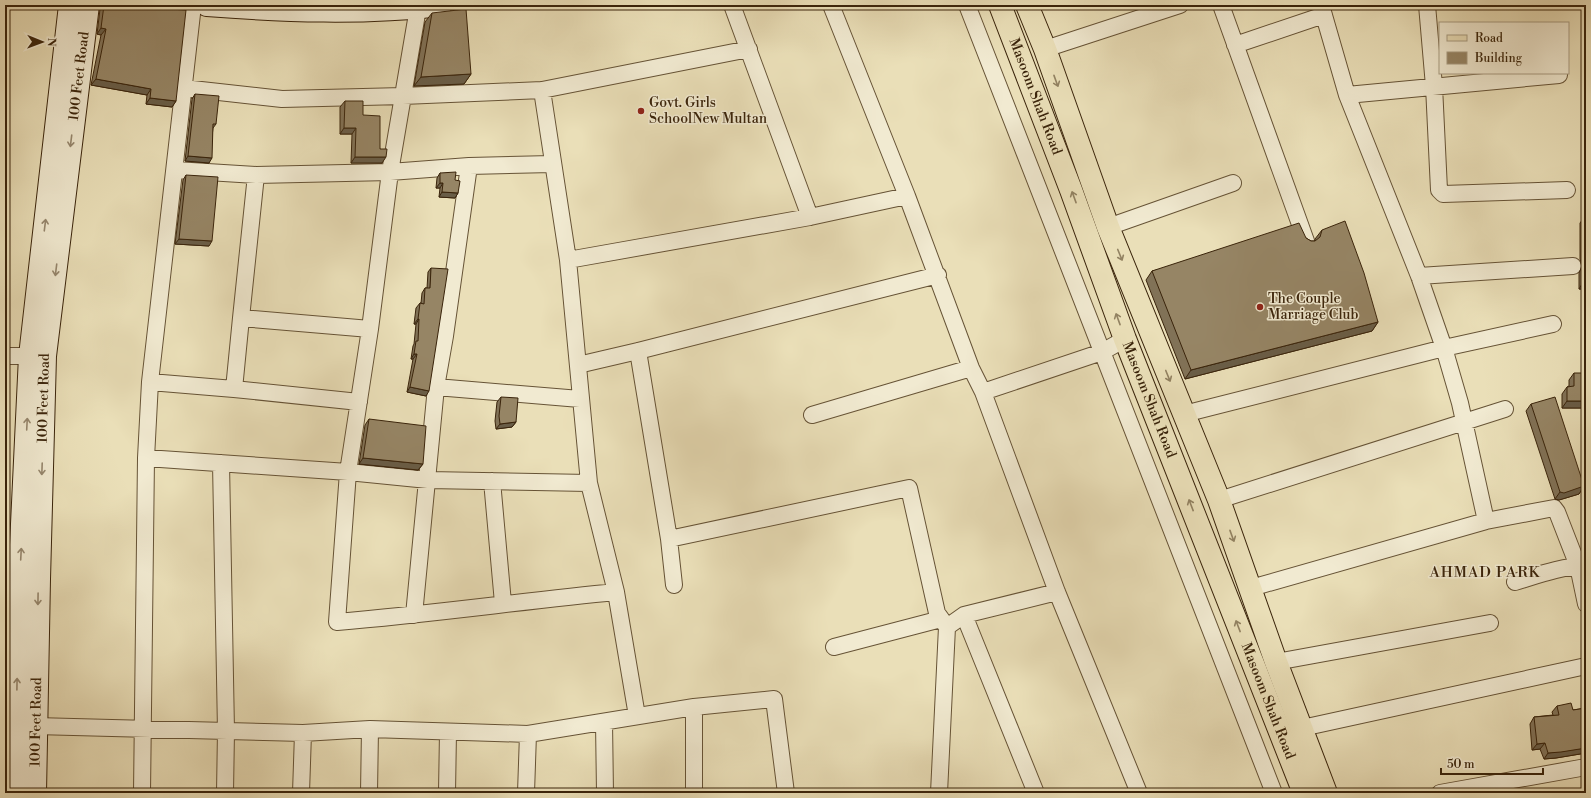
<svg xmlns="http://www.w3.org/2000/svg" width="1591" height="798" font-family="'Libre Bodoni',serif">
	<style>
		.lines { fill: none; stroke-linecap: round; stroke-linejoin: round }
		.minor-casing { stroke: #665336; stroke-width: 18 }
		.secondary-casing { stroke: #3a240b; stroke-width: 24 }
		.primary-casing { stroke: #3a240b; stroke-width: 24 }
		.minor { stroke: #f1ead1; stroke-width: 16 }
		.secondary { stroke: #f1ead1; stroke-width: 22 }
		.primary { stroke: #eadfb8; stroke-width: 22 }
		.wall { fill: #817257; stroke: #3a240b }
		.shaded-wall { fill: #695d47; stroke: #3a240b }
		.building { fill: #968565; stroke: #3a240b }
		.oneway { stroke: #928262 }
		.oneway2 { stroke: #96876e }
		.poi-dot { fill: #8f2418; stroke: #f1ead1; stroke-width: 1.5 }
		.labels { text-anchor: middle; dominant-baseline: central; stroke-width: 3; stroke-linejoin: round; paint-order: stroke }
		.street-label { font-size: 14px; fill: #3a240b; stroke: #f1ead1 }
		.poi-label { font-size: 14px; fill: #3a240b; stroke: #f1ead1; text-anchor: start }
		.neighbourhood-label { font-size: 15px; letter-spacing: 1px; fill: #3a240b; stroke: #f1ead1 }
	</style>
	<rect width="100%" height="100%" fill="#eadfb8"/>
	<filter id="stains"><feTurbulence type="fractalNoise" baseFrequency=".005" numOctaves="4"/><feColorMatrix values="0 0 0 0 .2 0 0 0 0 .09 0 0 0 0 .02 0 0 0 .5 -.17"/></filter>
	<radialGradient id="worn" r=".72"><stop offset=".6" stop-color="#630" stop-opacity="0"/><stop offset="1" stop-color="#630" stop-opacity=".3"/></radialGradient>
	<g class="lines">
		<g class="minor-casing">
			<path id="minor" d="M 732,5 L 810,217
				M 831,5 L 907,196 L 971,368 L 983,392 L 1057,592 L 1139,793
				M 967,5 L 1274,793
				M 1221,5 L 1306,241
				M 1321,5 L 1347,95 L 1419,276 L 1444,348 L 1460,403 L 1486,521
				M 1427,5 L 1434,86 L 1439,190 L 1443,194 L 1567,190
				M 418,8 L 390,172 L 370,329 L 348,472 L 337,622 C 431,614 523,601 616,592 L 637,716
				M 1235,45 L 1324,15
				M 1045,49 L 1180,5
				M 183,88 L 282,99 L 403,96 L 542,90 L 749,49
				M 542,90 L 568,260 L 589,483 L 616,592
				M 1347,95 L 1559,75
				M 175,170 L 256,175
				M 1108,227 L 1233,183
				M 568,260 L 810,217 L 907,196
				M 1419,276 L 1573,266
				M 370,329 L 241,318 L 256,175 L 390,172 L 469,166 L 552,164
				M 638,351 L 669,539 L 674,585
				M 5,356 L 30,356
				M 578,365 L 638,351 L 938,275
				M 150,382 L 234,389 L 359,402
				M 436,387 L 580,399
				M 234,389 L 241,318
				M 983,392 L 1102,352 L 1125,339
				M 1184,414 L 1444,348 L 1553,324
				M 812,415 L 971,368
				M 146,458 L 348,472 L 428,480 L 589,483
				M 221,463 L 226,731 L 225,793
				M 492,481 L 503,603
				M 1219,500 L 1505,409
				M 669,539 L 909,488 L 937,613 L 947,627
				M 1515,582 C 1538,575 1562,566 1586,566
				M 5,588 L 19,587
				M 1251,588 L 1486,521 L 1554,508 L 1557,512 L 1578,566 L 1586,604
				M 414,615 L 436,387 L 445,336 L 469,166
				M 964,615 L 1036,793
				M 834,647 L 941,619
				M 1276,662 L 1490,623
				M 694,707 L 694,793
				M 604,722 L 605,793
				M 35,726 L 303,733 L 370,729 L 528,734 L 694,707 L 774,699 L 786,793
				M 1302,728 L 1586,666
				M 142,793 L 146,458 L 150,382 L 193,5
				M 301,793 L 303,733
				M 369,793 L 370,729
				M 447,793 L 448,732
				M 526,793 L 528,734
				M 939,793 L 947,627 L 964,615 L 1057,592
				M 1440,793 L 1586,767"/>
		</g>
		<g class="secondary-casing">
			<g id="secondary">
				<path d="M 207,5 C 285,11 363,14 441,5"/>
				<path d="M 16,793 L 19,587 L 30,356 L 70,5"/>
				<path id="s1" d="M 35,793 L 39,579 L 45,356 L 88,5"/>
			</g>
		</g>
		<g class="primary-casing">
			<g id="primary">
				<path id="s2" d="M 1000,5 L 1071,190 L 1125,339 L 1304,793"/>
				<path d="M 1027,5 L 1045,49 L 1108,227 L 1219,500 L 1276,662 L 1326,793"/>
			</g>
		</g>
		<use href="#minor" class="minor"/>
		<use href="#secondary" class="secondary"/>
		<use href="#primary" class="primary"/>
	</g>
	<path class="wall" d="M 103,5 L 126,5 L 176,101 L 172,107 L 146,104 L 147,95 L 91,85 L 101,35 L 97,34 L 100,9 Z
		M 432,13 L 471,74 L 464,84 L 414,86 L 425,22 Z
		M 195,94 L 216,124 L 213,128 L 209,163 L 185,161 L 192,99 Z
		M 345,101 L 363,115 L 380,149 L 382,163 L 351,163 L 352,134 L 340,134 L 340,107 Z
		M 440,173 L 455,180 L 458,193 L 455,198 L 439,197 L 440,188 L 436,188 L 437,178 Z
		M 186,175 L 209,246 L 175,244 L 183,180 Z
		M 1586,215 L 1586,289 L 1579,289 L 1579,273 L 1582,266 L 1580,259 L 1580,223 Z
		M 1322,230 L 1378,322 L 1372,331 L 1185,379 L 1146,280 L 1152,271 L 1306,238 L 1311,241 L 1315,241 L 1315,239 Z
		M 431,268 L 426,396 L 407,392 L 413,359 L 411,359 L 413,346 L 414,344 L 416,324 L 414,324 L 416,308 L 420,303 L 421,303 L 422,293 L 425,288 L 427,288 L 428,272 Z
		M 1574,373 L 1586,408 L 1562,408 L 1562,394 L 1567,387 L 1569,386 L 1569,380 Z
		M 501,397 L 516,422 L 512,427 L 496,429 L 495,421 L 497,402 Z
		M 1531,404 L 1584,486 L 1579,494 L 1559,500 L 1555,499 L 1526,411 Z
		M 369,419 L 423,464 L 418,470 L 359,464 L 365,425 Z
		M 1557,706 L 1573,710 L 1586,708 L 1586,753 L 1556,758 L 1544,759 L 1540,749 L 1532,750 L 1530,724 L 1534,717 L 1553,715 L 1552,712 Z"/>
	<path class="shaded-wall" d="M 101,28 L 106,29 L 101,35 L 97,34 Z
		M 471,74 L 464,84 L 414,86 L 421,77 Z
		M 96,79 L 151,89 L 147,95 L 91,85 Z
		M 150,98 L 176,101 L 172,107 L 146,104 Z
		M 344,128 L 356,128 L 352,134 L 340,134 Z
		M 188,156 L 212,158 L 209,163 L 185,161 Z
		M 355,157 L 386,157 L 382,163 L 351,163 Z
		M 440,183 L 443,183 L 440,188 L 436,188 Z
		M 442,192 L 458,193 L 455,198 L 439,197 Z
		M 179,239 L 212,241 L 209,246 L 175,244 Z
		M 1585,279 L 1586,279 L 1586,289 L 1579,289 Z
		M 418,319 L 419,319 L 416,324 L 414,324 Z
		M 1378,322 L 1372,331 L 1185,379 L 1191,370 Z
		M 414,354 L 417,354 L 413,359 L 411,359 Z
		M 410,387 L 429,391 L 426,396 L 407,392 Z
		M 1567,401 L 1586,401 L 1586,408 L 1562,408 Z
		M 516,422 L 512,427 L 496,429 L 500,424 Z
		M 363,458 L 423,464 L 418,470 L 359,464 Z
		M 1584,486 L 1579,494 L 1559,500 L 1555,499 L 1560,492 Z
		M 1545,743 L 1540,749 L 1532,750 L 1537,744 Z
		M 1586,748 L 1586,753 L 1556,758 L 1544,759 L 1548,753 Z"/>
	<path class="building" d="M 104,5 L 126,5 L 152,8 L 186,10 L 176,101 L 150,98 L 151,89 L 96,79 L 106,29 L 101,28 Z
		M 466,9 L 471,74 L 421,77 L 432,13 Z
		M 195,94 L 219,96 L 216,124 L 213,124 L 212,158 L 188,156 Z
		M 345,101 L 363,101 L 363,115 L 380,116 L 380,149 L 387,149 L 386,157 L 355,157 L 356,128 L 344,128 Z
		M 456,172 L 455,180 L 460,181 L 458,193 L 442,192 L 443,183 L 440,183 L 440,173 Z
		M 186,175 L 218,177 L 212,241 L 179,239 Z
		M 1345,221 L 1364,273 L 1378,322 L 1191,370 L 1152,271 L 1299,223 L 1306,238 L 1311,241 L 1315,241 L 1320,237 L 1322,230 Z
		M 1586,263 L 1586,279 L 1585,279 Z
		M 431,268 L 448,269 L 429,391 L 410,387 L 417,354 L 414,354 L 416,341 L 418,341 L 419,319 L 418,319 L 420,303 L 424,304 L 425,288 L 430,288 Z
		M 1574,373 L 1586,373 L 1586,401 L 1567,401 L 1567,387 L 1574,386 Z
		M 501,397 L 518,398 L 516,422 L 500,424 L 499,416 Z
		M 1555,397 L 1584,486 L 1564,493 L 1560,492 L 1531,404 Z
		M 369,419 L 426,426 L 423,464 L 363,458 Z
		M 1571,703 L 1573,710 L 1586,708 L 1586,748 L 1561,752 L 1548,753 L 1545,743 L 1537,744 L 1534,717 L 1559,715 L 1557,706 Z"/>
	<defs><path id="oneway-shaft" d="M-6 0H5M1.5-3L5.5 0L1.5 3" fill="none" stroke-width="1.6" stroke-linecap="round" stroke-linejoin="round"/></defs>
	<g class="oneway">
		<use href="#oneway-shaft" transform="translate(1056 81) rotate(70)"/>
		<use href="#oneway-shaft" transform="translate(1074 197) rotate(-110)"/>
		<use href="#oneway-shaft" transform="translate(1120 255) rotate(68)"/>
		<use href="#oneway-shaft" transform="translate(1118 319) rotate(-110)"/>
		<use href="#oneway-shaft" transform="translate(1168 376) rotate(68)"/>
		<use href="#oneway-shaft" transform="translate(1191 505) rotate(-111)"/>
		<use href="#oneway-shaft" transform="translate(1232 536) rotate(70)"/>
		<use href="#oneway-shaft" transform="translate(1238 626) rotate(-111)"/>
	</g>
	<g class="oneway2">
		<use href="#oneway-shaft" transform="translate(71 141) rotate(97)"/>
		<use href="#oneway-shaft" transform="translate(45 225) rotate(-83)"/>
		<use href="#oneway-shaft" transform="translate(56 270) rotate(97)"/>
		<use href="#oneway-shaft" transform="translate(27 424) rotate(-87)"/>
		<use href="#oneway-shaft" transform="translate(42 469) rotate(92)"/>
		<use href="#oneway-shaft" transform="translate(21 554) rotate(-87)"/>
		<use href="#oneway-shaft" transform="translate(38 599) rotate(91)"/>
		<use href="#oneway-shaft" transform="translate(17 684) rotate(-89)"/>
	</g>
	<g class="poi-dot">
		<circle cx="641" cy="111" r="4"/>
		<circle cx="1260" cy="307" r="4"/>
	</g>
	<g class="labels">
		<g class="street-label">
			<text stroke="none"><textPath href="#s1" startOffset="719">100 Feet Road</textPath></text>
			<text stroke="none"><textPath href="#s2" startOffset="98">Masoom Shah Road</textPath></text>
			<text stroke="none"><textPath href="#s1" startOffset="395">100 Feet Road</textPath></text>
			<text stroke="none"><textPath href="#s2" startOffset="422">Masoom Shah Road</textPath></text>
			<text stroke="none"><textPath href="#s2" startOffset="746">Masoom Shah Road</textPath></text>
			<text stroke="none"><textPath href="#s1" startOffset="71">100 Feet Road</textPath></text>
		</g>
		<g class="poi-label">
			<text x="649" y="103">Govt. Girls<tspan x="649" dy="16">SchoolNew Multan</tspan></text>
			<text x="1268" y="299">The Couple<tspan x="1268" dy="16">Marriage Club</tspan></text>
		</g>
		<g class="neighbourhood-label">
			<text x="1485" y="572">AHMAD PARK</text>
		</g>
	</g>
	<rect width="1591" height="798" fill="none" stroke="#eadfb8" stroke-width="20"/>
	<rect x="6" y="6" width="1579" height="786" fill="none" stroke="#3a240b" stroke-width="2"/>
	<rect x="10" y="10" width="1571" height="778" fill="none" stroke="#3a240b"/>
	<rect x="1439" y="22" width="130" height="52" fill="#f1ead1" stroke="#a89b82"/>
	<rect x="1447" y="35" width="20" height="6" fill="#eadfb8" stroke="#a89b82"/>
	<text x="1475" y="42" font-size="12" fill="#3a240b">Road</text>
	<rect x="1447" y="52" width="20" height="12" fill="#968565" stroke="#a89b82"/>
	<text x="1475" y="62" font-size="12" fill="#3a240b">Building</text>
	<g transform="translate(42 42) rotate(91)" stroke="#f1ead1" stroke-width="3" paint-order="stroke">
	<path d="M0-3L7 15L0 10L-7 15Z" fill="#3a240b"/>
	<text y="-6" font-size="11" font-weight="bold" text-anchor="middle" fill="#3a240b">N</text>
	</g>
	<path d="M1441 768v6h102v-6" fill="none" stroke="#3a240b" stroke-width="2"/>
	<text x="1447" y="768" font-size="12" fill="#3a240b" stroke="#f1ead1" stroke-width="3" paint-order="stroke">50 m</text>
	<rect width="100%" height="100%" filter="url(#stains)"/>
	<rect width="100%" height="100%" fill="url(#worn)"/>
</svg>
